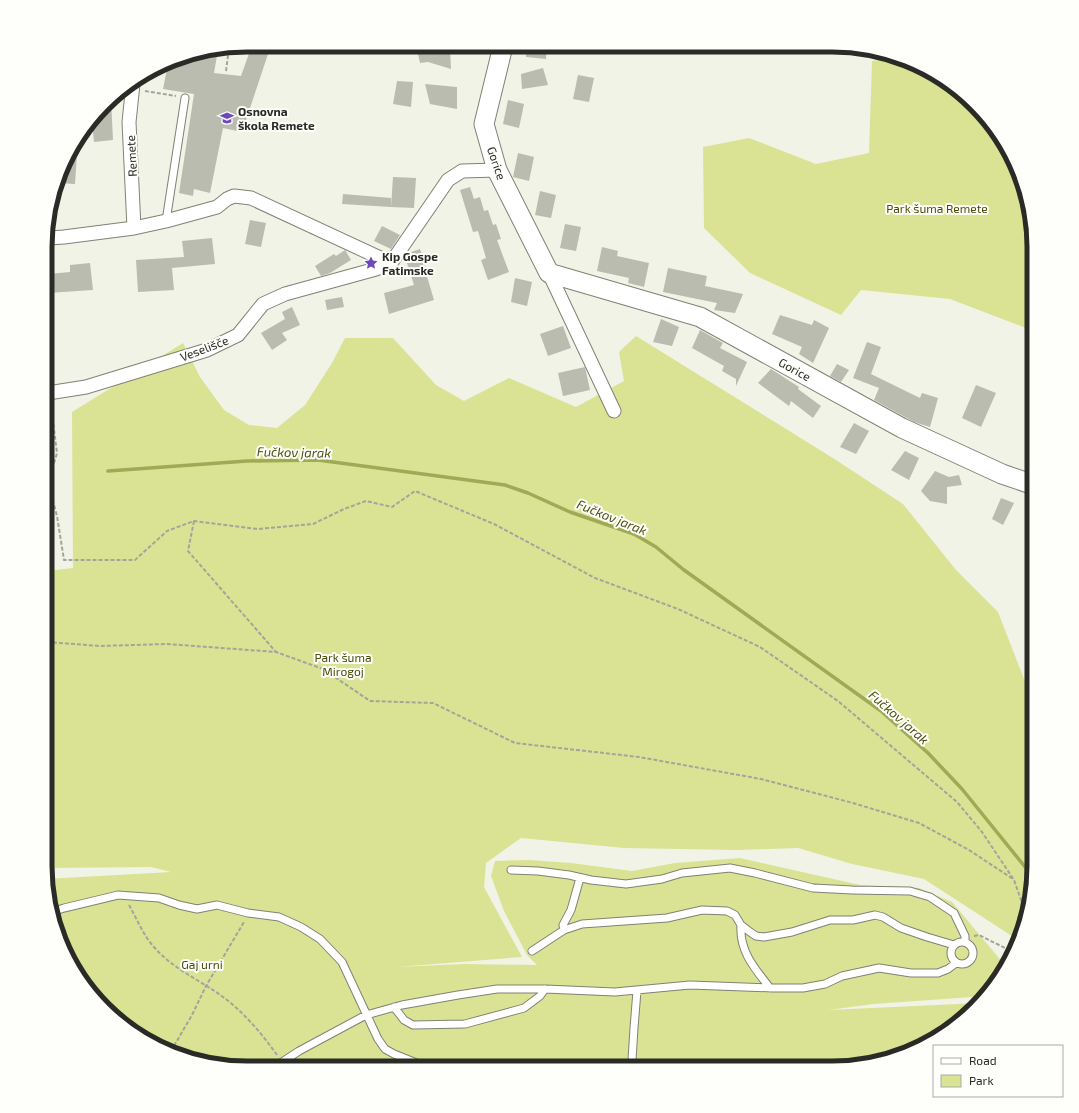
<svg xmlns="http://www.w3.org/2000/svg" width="1079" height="1113" font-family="'Exo 2',sans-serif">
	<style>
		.green { fill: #dae393 }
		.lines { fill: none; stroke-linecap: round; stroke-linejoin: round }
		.stream { stroke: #a0a954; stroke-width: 3.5 }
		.building { fill: #babcb0 }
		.lane-casing { stroke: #808176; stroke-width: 9 }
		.street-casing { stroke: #808176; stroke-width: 15 }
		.secondary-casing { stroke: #808176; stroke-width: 21 }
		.path { stroke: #a3a59b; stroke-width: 2; stroke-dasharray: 4 2; stroke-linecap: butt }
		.lane { stroke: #fff; stroke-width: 7 }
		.street { stroke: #fff; stroke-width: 13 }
		.secondary { stroke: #fff; stroke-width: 19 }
		.labels { text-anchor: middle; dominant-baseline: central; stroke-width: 4; stroke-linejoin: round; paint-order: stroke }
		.poi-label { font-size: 12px; font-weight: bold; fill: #2a2b26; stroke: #fefffa; text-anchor: start }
		.street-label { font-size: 12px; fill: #2a2b26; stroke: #fefffa }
		.park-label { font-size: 12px; fill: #484d0b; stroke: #fefffa }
		.water-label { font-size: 13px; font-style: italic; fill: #4c5111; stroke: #fefffa }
		.rim { fill: none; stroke: #2a2b26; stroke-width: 5 }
	</style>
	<rect width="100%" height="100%" fill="#f1f3e6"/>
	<path class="green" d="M 892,58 L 933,72 L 949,83 L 952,94 L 966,96 L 1000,135 L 1023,182 L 1034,234 L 1034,331 L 950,299 L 861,290 L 841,315 L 750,273 L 704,228 L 703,147 L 749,138 L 816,164 L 869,153 L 872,61 Z
		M 636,336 L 836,460 L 903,504 L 956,570 L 998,612 L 1024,679 L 1034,699 L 1034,879 L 1027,919 L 1018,940 L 924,879 L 852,864 L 798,848 L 737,850 L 624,848 L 521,838 L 486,863 L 484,887 L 522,957 L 397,967 L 464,964 L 537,965 L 527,955 L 504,911 L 491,876 L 495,861 L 529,860 L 571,863 L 632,871 L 675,863 L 740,858 L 860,885 L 919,888 L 952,902 L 1004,964 L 1006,968 L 986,996 L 874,1004 L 828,1010 L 980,1003 L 944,1034 L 897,1057 L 845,1068 L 234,1068 L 194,1061 L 146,1041 L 114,1018 L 79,978 L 56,931 L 45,879 L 171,872 L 151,867 L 45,868 L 47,571 L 73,568 L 72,412 L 183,343 L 200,377 L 224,410 L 249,425 L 277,428 L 305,405 L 332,363 L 345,338 L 393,338 L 436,385 L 464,401 L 509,378 L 576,407 L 624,381 L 619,352 Z"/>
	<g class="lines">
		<path class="stream" d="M 108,471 L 247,461 L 318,460 L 505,485 L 528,493 L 570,512 L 634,534 L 656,547 L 684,570 L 881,711 L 928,753 L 962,789 L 1034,878"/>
	</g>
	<path class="building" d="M 252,45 L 271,45 L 242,132 L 223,128 L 210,193 L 194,189 L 193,196 L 179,193 L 194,94 L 163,89 L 168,64 L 182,56 L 218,50 L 214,73 L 241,76 Z
		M 416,45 L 450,49 L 451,69 L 428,62 L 420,63 Z
		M 526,46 L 547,46 L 546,59 L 526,57 Z
		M 543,68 L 548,85 L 522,89 L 521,74 Z
		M 578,75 L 594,78 L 589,102 L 573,99 Z
		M 397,81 L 413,82 L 411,107 L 393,104 Z
		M 425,84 L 457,87 L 457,109 L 430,104 Z
		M 111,99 L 113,140 L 94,142 L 92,122 Z
		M 508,100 L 524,104 L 519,128 L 503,124 Z
		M 78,139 L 75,184 L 58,183 L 72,146 Z
		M 518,153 L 534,157 L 529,181 L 513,177 Z
		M 393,177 L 416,178 L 414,208 L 391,207 Z
		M 470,187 L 474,199 L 480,197 L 484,211 L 488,210 L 493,225 L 496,224 L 501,239 L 497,240 L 509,272 L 488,280 L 481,260 L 486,258 L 478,231 L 473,232 L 460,190 Z
		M 540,191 L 556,195 L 551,218 L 535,215 Z
		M 343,194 L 391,198 L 391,207 L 342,204 Z
		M 250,220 L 266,223 L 261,247 L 245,244 Z
		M 565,224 L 581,227 L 576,251 L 560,248 Z
		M 382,226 L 400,235 L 391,249 L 374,241 Z
		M 212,238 L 215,264 L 172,268 L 174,290 L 138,292 L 136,260 L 184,257 L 182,241 Z
		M 602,247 L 618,251 L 617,256 L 649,263 L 644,287 L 628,283 L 629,278 L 597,271 Z
		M 420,249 L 427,272 L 426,273 L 434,300 L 389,314 L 384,293 L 414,285 L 405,257 L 408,253 Z
		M 345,250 L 351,260 L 330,273 L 321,276 L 315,266 L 334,254 L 336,256 Z
		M 90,263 L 93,290 L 48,293 L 48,274 L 70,272 L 70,265 Z
		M 668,268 L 707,276 L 705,286 L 743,294 L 735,313 L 714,310 L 717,303 L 663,292 Z
		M 515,278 L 532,282 L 527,306 L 511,302 Z
		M 342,297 L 344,307 L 327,310 L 325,300 Z
		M 292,307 L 300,325 L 282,333 L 287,340 L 272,350 L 261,333 L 285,319 L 282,312 Z
		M 780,315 L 812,325 L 814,320 L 829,328 L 813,363 L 799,354 L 802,347 L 772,334 Z
		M 661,319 L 679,327 L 672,346 L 653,342 Z
		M 563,326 L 571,348 L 548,356 L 540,334 Z
		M 700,330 L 723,343 L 720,348 L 747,362 L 736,386 L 736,379 L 722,371 L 724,366 L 692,348 Z
		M 867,342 L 881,347 L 871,374 L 920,398 L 922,393 L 938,398 L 930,427 L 914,422 L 874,400 L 879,388 L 853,378 Z
		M 837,364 L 849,370 L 841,382 L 830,376 Z
		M 585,367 L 590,390 L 563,396 L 558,373 Z
		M 771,369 L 799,387 L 798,389 L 821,406 L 813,418 L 791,401 L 789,406 L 758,383 Z
		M 976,385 L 996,393 L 981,427 L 962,418 Z
		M 854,423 L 869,431 L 856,454 L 840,447 Z
		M 905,451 L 919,458 L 909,480 L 891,470 Z
		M 935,471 L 949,477 L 959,475 L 962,485 L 947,487 L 947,504 L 930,501 L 921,491 Z
		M 1001,498 L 1014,503 L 1003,525 L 992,519 Z"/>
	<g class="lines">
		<g class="lane-casing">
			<path id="lane" d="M 166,221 L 185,98
				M 511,870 L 538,871 L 569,875 L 591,880 L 626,884 L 662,879 L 682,873 L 730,868 L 755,873 L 813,888 L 852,890 L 910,891 L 930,897 L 954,913 L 965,936 L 965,942
				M 52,912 L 64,908 L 118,895 L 159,898 L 179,905 L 197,909 L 217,905 L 248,913 L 279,917 L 301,927 L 320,939 L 342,962 L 378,1039 L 385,1049 L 394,1054 L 429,1068
				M 741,925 C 739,951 755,969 770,988
				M 564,930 L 563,925 L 571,910 L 580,878
				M951 953a11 11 0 1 1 22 0a11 11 0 1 1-22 0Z
				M 532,951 L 564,930 L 582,924 L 667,918 L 702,910 L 727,911 L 735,915 L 741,925 L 750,932 L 756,936 L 764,937 L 792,932 L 830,920 L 853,920 L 875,915 L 883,917 L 901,928 L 927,937 L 954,945
				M 394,1007 L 404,1020 L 413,1025 L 465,1024 L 524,1008 L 540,996 L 545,989
				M 273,1068 L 299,1051 L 366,1015 L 402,1005 L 458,995 L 497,989 L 545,989 L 615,992 L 690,985 L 773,988 L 803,988 L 825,984 L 842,976 L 879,968 L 911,973 L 938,973 L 948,969 L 956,963
				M 630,1068 L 632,1060 L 634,1028 L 637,991"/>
		</g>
		<g class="street-casing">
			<path id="street" d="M 133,84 L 129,122 L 134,228
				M 49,238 L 64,237 L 134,228 L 166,221 L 217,207 L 227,199 L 234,196 L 251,198 L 391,263
				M 549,273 L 614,411
				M 48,393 L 86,387 L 207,350 L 238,335 L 263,304 L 285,294 L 376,269 L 391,263 L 448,180 L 462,171 L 497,170"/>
		</g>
		<g class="secondary-casing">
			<path id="secondary" d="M 503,46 L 484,124 L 497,170 L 549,273 L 700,317 L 902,428 L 1002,474 L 1034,485"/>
		</g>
		<path class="path" d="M 226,71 L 229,48
			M 145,91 L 176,96
			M 51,406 L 57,453 L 48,483 L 57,516 L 64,560 L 135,560 L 167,531 L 194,521 L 258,529 L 313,524 L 344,509 L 366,501 L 392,507 L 415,491 L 494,524 L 595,578 L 678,609 L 760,647 L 838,701 L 957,802 L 982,832 L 1014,880 L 1027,917
			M 194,521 L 188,551 L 276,652
			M 47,642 L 100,646 L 167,644 L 276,652 L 323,669 L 370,701 L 433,703 L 515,743 L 639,757 L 761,779 L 853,803 L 919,823 L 969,850 L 1013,879
			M 129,905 C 137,919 143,935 154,947 C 170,966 195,978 216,992 C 240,1008 260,1031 277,1055
			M 974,936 L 979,935 L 1013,952
			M 171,1051 L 192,1015 L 206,986 L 244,922
			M 462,1068 L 500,1064 L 535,1068"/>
		<use href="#lane" class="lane"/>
		<use href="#street" class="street"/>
		<use href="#secondary" class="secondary"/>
	</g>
	<defs>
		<g id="school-bare" transform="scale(1.08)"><path d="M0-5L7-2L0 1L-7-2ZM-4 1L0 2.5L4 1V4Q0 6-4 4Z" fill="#6e47bf" stroke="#fefffa" stroke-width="2.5" paint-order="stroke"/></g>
		<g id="sight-bare" transform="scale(1.08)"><path d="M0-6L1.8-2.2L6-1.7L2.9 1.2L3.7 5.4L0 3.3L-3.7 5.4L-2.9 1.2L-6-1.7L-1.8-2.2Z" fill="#6e47bf" stroke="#fefffa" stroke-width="2.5" paint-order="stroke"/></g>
	</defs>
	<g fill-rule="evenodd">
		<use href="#school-bare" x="227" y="118"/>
		<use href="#sight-bare" x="371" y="263"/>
	</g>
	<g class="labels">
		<g class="poi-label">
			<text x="238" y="111">Osnovna<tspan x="238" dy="14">škola Remete</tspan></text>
			<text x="382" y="256">Kip Gospe<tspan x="382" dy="14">Fatimske</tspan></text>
		</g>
		<g class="street-label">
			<text transform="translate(131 156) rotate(-93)">Remete</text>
			<text transform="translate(497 163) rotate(71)">Gorice</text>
			<text transform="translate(204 348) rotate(-21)">Veselišče</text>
			<text transform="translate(795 369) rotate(29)">Gorice</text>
		</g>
		<g class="park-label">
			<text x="937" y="208">Park šuma Remete</text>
			<text x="343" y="657">Park šuma<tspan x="343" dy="14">Mirogoj</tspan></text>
			<text x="202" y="964">Gaj urni</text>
		</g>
		<g class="water-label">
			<text transform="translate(294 452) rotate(1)">Fučkov jarak</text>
			<text transform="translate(612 517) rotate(22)">Fučkov jarak</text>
			<text transform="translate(899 717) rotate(41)">Fučkov jarak</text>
		</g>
	</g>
	<path d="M0 0H1079V1113H0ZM247 52H832A195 195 0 0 1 1027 247V866A195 195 0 0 1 832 1061H247A195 195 0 0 1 52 866V247A195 195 0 0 1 247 52Z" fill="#fefffa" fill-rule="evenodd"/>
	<path class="rim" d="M247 52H832A195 195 0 0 1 1027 247V866A195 195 0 0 1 832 1061H247A195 195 0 0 1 52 866V247A195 195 0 0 1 247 52Z"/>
	<rect x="933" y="1045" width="130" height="52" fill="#fefffa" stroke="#a9aaa5"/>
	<rect x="941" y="1058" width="20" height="6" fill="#ffffff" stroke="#a9aaa5"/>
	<text x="969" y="1065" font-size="12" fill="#2a2b26">Road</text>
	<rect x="941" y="1075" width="20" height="12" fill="#dae393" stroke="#a9aaa5"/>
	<text x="969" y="1085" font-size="12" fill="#2a2b26">Park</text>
</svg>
